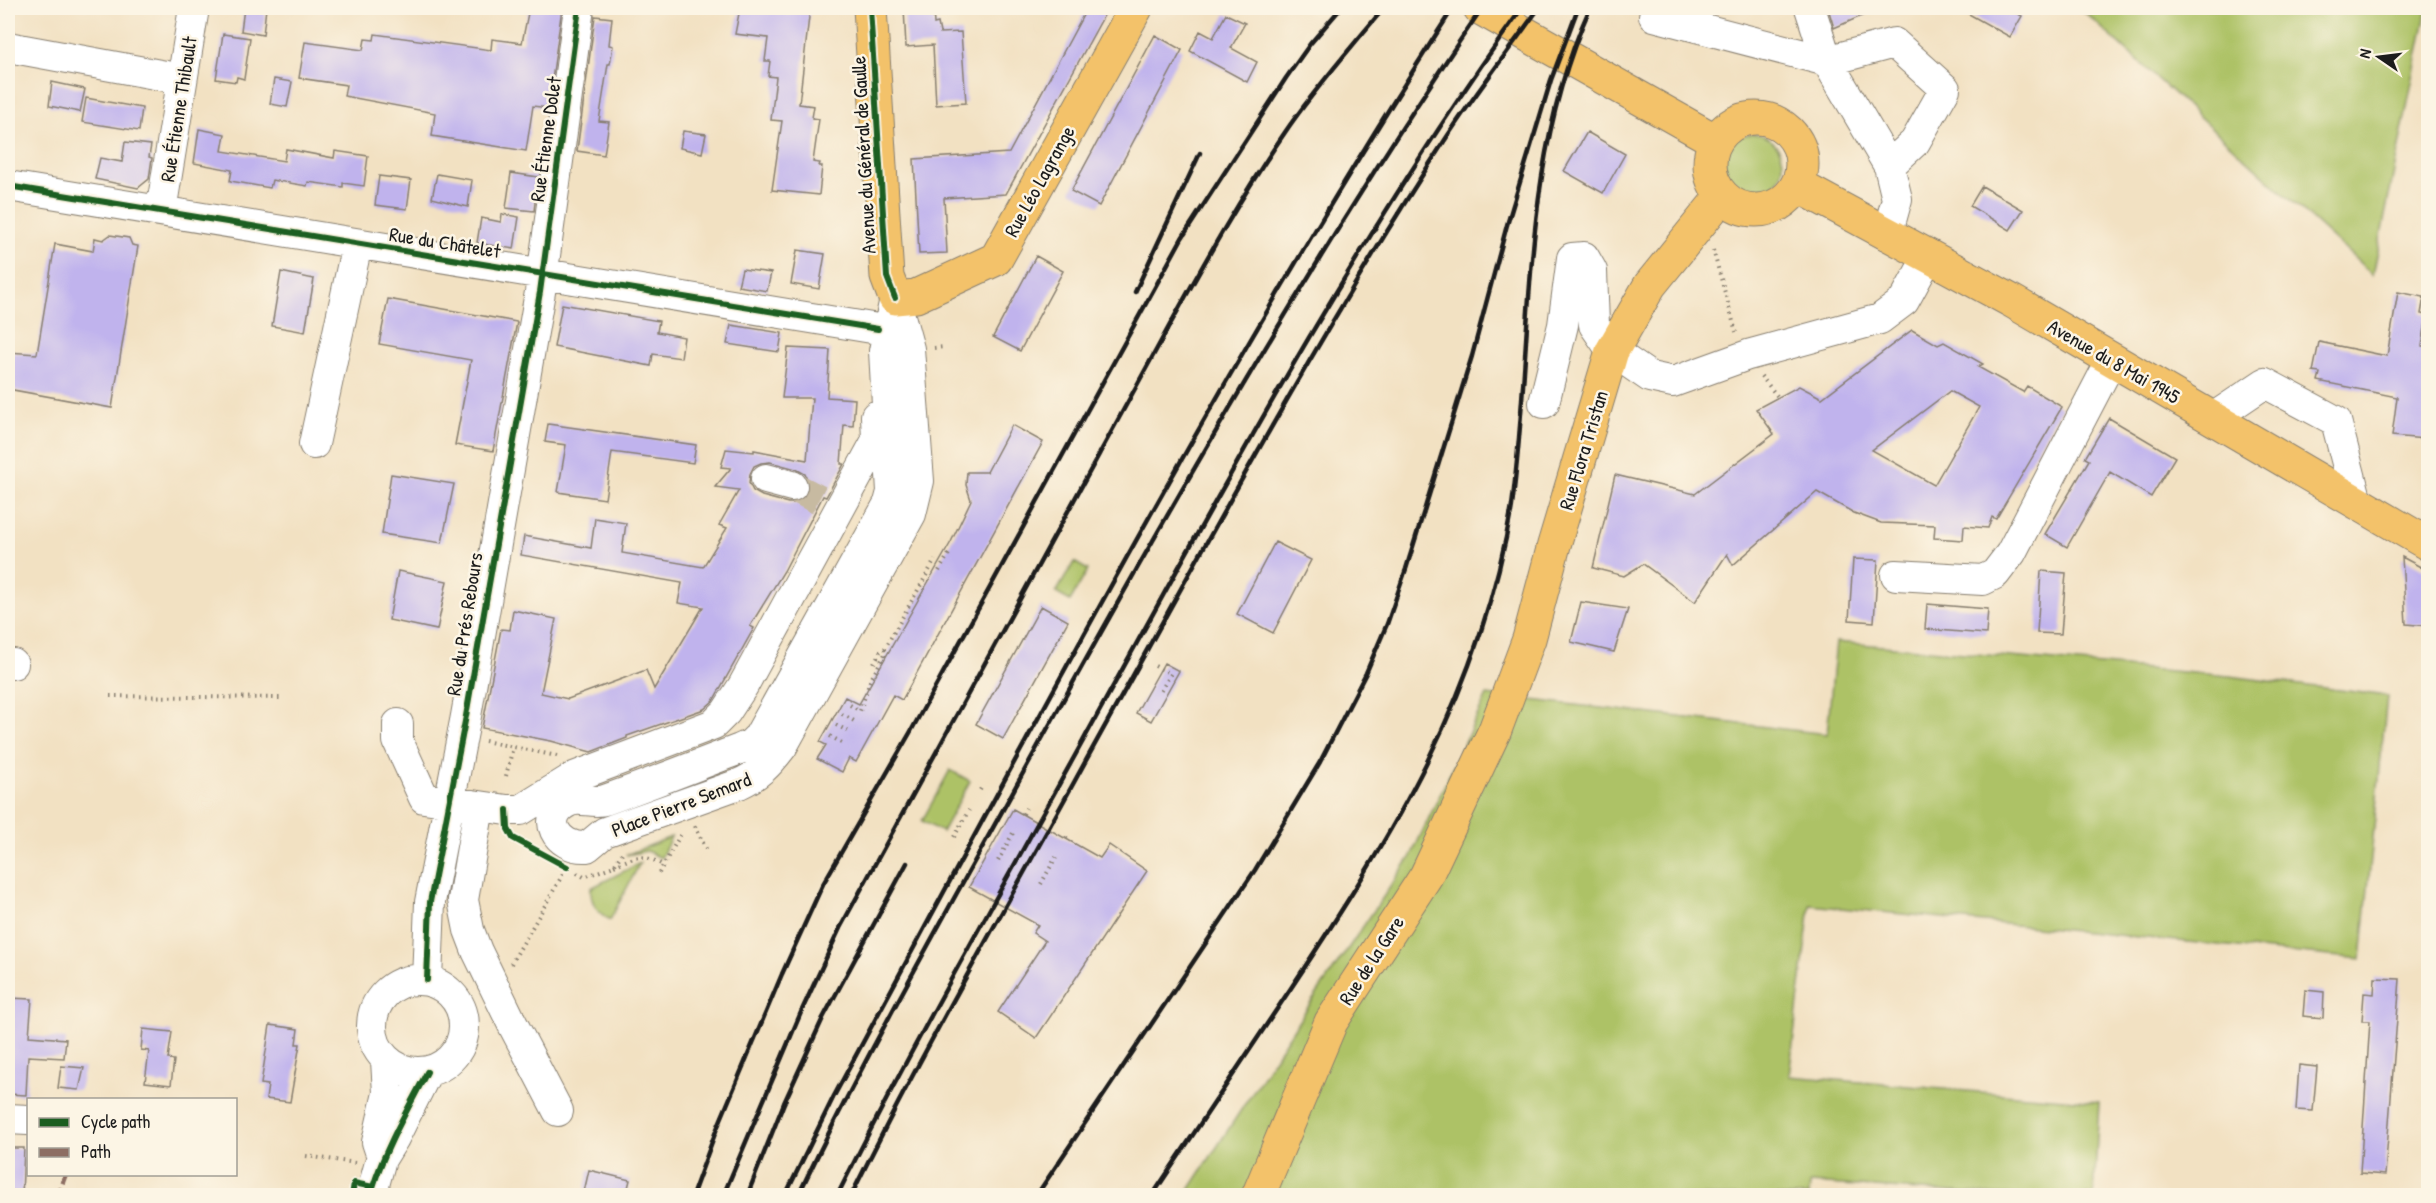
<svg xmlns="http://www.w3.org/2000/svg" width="2436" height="1203" font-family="'Patrick Hand',sans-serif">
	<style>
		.green { fill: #adc266; stroke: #646f41; stroke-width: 1.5 }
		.building { fill: #c0b3ed; fill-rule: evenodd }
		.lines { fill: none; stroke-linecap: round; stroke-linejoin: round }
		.minor-tunnel { stroke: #c7baa1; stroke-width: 30; stroke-dasharray: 30 15; stroke-linecap: butt }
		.minor-casing { stroke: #877e6f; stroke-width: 32 }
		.major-casing { stroke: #877e6f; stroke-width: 35 }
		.path { stroke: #877e6f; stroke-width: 4; stroke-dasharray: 1.5 4.5; stroke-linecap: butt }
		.minor { stroke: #fff; stroke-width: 30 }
		.major { stroke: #f3c26a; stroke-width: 33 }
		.rail { stroke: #1c1c1c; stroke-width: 4.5 }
		.quiet { stroke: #8d6e63; stroke-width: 4.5; stroke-dasharray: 9 4.5; stroke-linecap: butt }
		.cycleway-casing { stroke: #fcf5e5; stroke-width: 10 }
		.cycleway { stroke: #1b5e20; stroke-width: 6 }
		.labels { text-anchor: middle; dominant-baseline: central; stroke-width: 5; stroke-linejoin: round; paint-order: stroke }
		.street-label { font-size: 20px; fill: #1c1c1c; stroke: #fcf5e5 }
	</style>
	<rect width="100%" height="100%" fill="#fcf5e5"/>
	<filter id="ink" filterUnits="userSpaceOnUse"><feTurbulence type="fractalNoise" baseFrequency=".0167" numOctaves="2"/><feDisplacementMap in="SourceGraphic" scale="12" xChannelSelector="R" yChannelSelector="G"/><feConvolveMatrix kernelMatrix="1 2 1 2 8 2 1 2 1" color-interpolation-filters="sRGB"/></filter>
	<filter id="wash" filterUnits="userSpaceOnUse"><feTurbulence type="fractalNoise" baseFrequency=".008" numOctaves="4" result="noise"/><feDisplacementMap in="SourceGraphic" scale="24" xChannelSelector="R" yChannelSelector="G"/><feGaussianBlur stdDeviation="1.35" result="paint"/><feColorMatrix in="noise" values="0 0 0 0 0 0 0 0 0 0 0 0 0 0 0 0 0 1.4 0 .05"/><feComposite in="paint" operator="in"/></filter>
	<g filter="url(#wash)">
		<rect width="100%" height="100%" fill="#f2e1c2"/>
		<path class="green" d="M 2080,8 L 2427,8 L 2373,275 Z
			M1723 164a30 30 0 1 1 60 0a30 30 0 1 1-60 0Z
			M 1074,562 L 1088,570 L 1070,601 L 1056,593 Z
			M 1836,642 L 2229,676 L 2387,696 L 2361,959 L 1810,905 L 1789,1076 L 2099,1102 L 2094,1195 L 2000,1195 L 1810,1183 L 1809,1196 L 1185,1196 L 1306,1010 L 1410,858 L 1487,695 L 1827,734 Z
			M 950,770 L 970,781 L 942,832 L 922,821 Z
			M 671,837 L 661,858 L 647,851 L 626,855 Z
			M 640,863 L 610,920 C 597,912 590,903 591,888 Z"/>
		<g id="blocks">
			<path class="building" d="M 244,8 L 266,8 L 263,35 L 241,31 Z
				M 529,8 L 562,8 L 548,108 L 533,106 L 526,151 L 432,136 L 435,113 L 344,96 L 346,85 L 299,78 L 305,42 L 363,50 L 365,39 L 374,40 L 375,34 L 491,50 L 492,39 L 522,43 Z
				M 740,8 L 790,14 L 790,8 L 810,8 L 799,104 L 814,106 L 812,118 L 819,119 L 813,162 L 820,163 L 819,166 L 822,166 L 819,195 L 772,190 L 782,121 L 771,120 L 776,77 L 768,76 L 770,61 L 765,61 L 768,38 L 735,34 Z
				M 904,8 L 933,8 L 934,24 L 938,23 L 940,33 L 961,32 L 966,103 L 936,105 L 933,45 L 906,47 Z
				M 1087,8 L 1108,8 L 1006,194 L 944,198 L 947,253 L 919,254 L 914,159 L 1009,153 Z
				M 1828,8 L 1880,8 L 1834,28 Z
				M 1958,8 L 2007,8 L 2022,16 L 2010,37 Z
				M 1226,14 L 1245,23 L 1231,48 L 1257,62 L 1247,82 L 1190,51 L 1200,31 L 1213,38 Z
				M 595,16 L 612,18 L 609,45 L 613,46 L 610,64 L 608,64 L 599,121 L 609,122 L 604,155 L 577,151 Z
				M 223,34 L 250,38 L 244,79 L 237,77 L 236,82 L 216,79 Z
				M 1155,35 L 1182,50 L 1099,206 L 1071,191 Z
				M 274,79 L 292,82 L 287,107 L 270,104 Z
				M 52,82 L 85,89 L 80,112 L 49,106 Z
				M 86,98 L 142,108 L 139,131 L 82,122 Z
				M 199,129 L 225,134 L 222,151 L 284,161 L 286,149 L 334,158 L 335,151 L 368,156 L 364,186 L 343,183 L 343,187 L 308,182 L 307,186 L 272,180 L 270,188 L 230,181 L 232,170 L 194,163 Z
				M 683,131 L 706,134 L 702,153 L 680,148 Z
				M 1587,132 L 1625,154 L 1603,193 L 1564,171 Z
				M 125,142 L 151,145 L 149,157 L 152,158 L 149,179 L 138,188 L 95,179 L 100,158 L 122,162 Z
				M 511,173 L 538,177 L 534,211 L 506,208 Z
				M 437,174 L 472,180 L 468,207 L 432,198 Z
				M 379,176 L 411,180 L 407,209 L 375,205 Z
				M 1982,186 L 2023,210 L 2010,230 L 1970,206 Z
				M 502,214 L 519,217 L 514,249 L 477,243 L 481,218 L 501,222 Z
				M 110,235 L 129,238 L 132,245 L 138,246 L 112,408 L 8,389 L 8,352 L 37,354 L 55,244 L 93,251 L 95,238 L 103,240 Z
				M 797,250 L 825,254 L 819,289 L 791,284 Z
				M 1036,256 L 1063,271 L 1020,351 L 993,337 Z
				M 742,269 L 771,273 L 767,291 L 738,286 Z
				M 281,272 L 314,279 L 305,332 L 272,326 Z
				M 2398,292 L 2424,297 L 2421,314 L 2427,315 L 2422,346 L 2428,347 L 2428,412 L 2425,439 L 2392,436 L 2397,397 L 2318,381 L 2320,373 L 2313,372 L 2319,342 L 2387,356 Z
				M 388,299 L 517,322 L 493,451 L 455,445 L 471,360 L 379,344 Z
				M 562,304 L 659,321 L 657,332 L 684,337 L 681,358 L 653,354 L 651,366 L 554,347 Z
				M 731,325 L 782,333 L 779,352 L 727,344 Z
				M 1912,330 L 1938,345 L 1944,342 L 1983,364 L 1978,367 L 2023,392 L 2027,386 L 2062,407 L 1996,519 L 1992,517 L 1988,528 L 1964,526 L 1963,540 L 1934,538 L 1935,525 L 1881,523 L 1854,513 L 1817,492 L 1733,565 L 1727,554 L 1695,602 L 1643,564 L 1624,576 L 1593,568 L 1615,475 L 1695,494 L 1774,434 L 1756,409 L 1799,386 L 1822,398 ZM 1950,391 L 1979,407 L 1934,485 L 1872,450 Z
				M 788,348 L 830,350 L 827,397 L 855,399 L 853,426 L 844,425 L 841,464 L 844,464 L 826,497 L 823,496 L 784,571 L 750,626 L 754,628 L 713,701 L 704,709 L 627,736 L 627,738 L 591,752 L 551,741 L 482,728 L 501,629 L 510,630 L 513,610 L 556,619 L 541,693 L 568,699 L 646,670 L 654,689 L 703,607 L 678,603 L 682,583 L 521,555 L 524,536 L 591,548 L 595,518 L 626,523 L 622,553 L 703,567 L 727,528 L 719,525 L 739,490 L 715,487 L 731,468 L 721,467 L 726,449 L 754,452 L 754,450 L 807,460 L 812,398 L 782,398 ZM 770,462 L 796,469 L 805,474 L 808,481 L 809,490 L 804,499 L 796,503 L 788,503 L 762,496 L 753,491 L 749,483 L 750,474 L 754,466 L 761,463 Z
				M 2109,418 L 2175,457 L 2151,497 L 2110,472 L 2067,547 L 2045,534 L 2089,460 L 2085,458 Z
				M 548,424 L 696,445 L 693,463 L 612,452 L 605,499 L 558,492 L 566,445 L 545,442 Z
				M 1012,425 L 1043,442 L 902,700 L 893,695 L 856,762 L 849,758 L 842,772 L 817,759 L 826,745 L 820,742 L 845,697 L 859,704 L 951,542 L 971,500 L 966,485 L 967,472 L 987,472 Z
				M 391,474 L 454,484 L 442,543 L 382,534 Z
				M 1275,542 L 1311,560 L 1273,633 L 1237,614 Z
				M 2402,557 L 2428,571 L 2428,626 L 2406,624 Z
				M 1853,559 L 1878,560 L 1874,622 L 1849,620 Z
				M 398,571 L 447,581 L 437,630 L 389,620 Z
				M 2041,571 L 2066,573 L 2061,634 L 2037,633 Z
				M 1581,602 L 1628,609 L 1614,652 L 1571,642 Z
				M 1927,604 L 1988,609 L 1986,634 L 1925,629 Z
				M 1041,606 L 1068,621 L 1003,739 L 976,724 Z
				M 1164,663 L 1179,671 L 1151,721 L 1136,713 Z
				M 1013,809 L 1100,858 L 1109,845 L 1147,871 L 1036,1038 L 998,1012 L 1045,941 L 1033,933 L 1038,925 L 969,887 Z
				M 2375,978 L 2400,979 L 2385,1175 L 2360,1173 L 2370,1021 L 2362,1021 L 2364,993 L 2374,994 Z
				M 2305,990 L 2324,992 L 2323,1018 L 2303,1016 Z
				M 8,998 L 32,999 L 29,1036 L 66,1039 L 64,1058 L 28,1056 L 26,1095 L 8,1094 Z
				M 270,1025 L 298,1029 L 296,1044 L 300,1044 L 290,1102 L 266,1099 L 268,1085 L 261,1084 Z
				M 143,1029 L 172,1032 L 168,1059 L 174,1060 L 171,1085 L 145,1082 L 149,1051 L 141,1050 Z
				M 2299,1065 L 2317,1067 L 2313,1111 L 2296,1110 Z
				M 61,1066 L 84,1068 L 79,1090 L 58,1088 Z
				M 8,1148 L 24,1148 L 22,1196 L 8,1196 Z
				M 589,1170 L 630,1180 L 626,1196 L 583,1196 Z"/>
		</g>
	</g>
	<g filter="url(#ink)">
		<use href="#blocks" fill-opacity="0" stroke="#877e6f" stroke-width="1.5"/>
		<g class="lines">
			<path class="minor-tunnel" d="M 792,486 L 821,501"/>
			<g class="minor-casing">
				<path id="minor" d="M 1810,8 L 1827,61 L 1894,43 L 1945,89 L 1915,142 L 1889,166
					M 1654,16 L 1827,61 L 1889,166 L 1897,199 L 1887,235
					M 8,47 L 182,79
					M 8,186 L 878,329
					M 161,211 L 194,8
					M 895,298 L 909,349 L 919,481 L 911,514 L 782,747 C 769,764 759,775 739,784 L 605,832 L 587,847 C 556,849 539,816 568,802 C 579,796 593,804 605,800 C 650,784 695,766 740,749 L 751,744 L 759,736 L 889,503 L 892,492 L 884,351 Z
					M 1544,403 L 1563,325 L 1572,258 L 1584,257 L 1592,271 L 1594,325 L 1612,351 L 1650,377 L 1673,382 L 1748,355 L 1880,319 L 1904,301 L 1928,257
					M 2213,418 L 2265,383 L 2336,421 L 2357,502
					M 314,444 L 357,244
					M 766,479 L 792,486
					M 1896,575 L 1983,580 L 1995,574 L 2011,553 L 2112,359
					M 8,664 L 13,664
					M 398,724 L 398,741 L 424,798 L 507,810 L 521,810 L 574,777 L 714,724 L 726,712 L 743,686 L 877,440 L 876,416
					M 479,807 L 463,900 L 469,930 L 477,951 L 512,1023 L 558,1111
					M372 1026a46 46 0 1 1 92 0a46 46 0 1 1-92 0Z
					M 427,980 L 430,902 L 466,716 L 540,292 L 579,8
					M 8,1119 L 28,1120
					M 380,1151 L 377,1142 L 388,1093 L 386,1060
					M 371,1196 L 381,1159 L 394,1138 L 427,1072"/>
			</g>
			<g class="major-casing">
				<path id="major" d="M 870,8 L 887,277 L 895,298 L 916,296 L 996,259 L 1136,8
					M 1480,8 L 1716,141
					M1710 164a46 46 0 1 1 92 0a46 46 0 1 1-92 0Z
					M 1797,185 L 2010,300 L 2428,544
					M 1258,1196 L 1331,1022 L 1426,876 L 1495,730 L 1529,639 L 1554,545 L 1612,351 L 1650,285 L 1722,196"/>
			</g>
			<path class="path" d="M 1713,250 L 1736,332
				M 934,348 L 944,347
				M 1761,376 L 1778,397
				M 939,571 L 950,552
				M 874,663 L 880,652 L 885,648 L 935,560
				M 1155,666 L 1171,674 L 1160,692
				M 110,696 L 281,698
				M 850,705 L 860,711 L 870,681 L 885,654 L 885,648
				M 842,714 L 854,721
				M 836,725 L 848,731
				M 830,736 L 842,743
				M 485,741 L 557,756
				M 506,776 L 513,747
				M 980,790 L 983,785
				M 1023,814 L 1026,808
				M 695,826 L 708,853
				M 954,837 L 969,810
				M 1066,838 L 1069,833
				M 998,861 L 1013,833
				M 614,866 C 637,856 641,853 663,865
				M 577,873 L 584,877 L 614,866 L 622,853
				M 659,873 L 682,832
				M 1041,884 L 1056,857
				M 511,964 L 566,869
				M 457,1001 L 470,994
				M 306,1156 L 356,1163"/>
			<use href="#minor" class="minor"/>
			<use href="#major" class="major"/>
			<path class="rail" d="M 1135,292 L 1200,153
				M 692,1196 L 716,1131 L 782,974 L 823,884 L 910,733 L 1182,238 L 1286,78 L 1310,44 L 1341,8
				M 723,1196 L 802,1010 L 840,928 L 1166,332 C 1205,261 1244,191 1290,125 C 1319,84 1352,46 1384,8
				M 747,1196 L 784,1103 L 823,1018 L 907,863
				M 785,1196 L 834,1096 C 1032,729 1227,359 1453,8
				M 798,1196 C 868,1049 950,907 1028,764 C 1170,506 1316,251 1482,8
				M 837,1196 C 914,1041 1000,892 1083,741 C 1221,490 1354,241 1522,8
				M 851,1196 C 923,1049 1006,907 1084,764 C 1200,555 1313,343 1443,143 C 1473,96 1507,53 1539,8
				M 1036,1196 L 1255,870 L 1320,762 L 1366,673 L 1387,624 L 1406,569 L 1472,356 L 1507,225 L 1551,80 L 1578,8
				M 1152,1196 C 1198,1126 1245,1057 1291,988 C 1394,832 1480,695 1512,506 C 1534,339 1519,164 1590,8"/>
			<path class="quiet" d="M 58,1196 L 66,1174"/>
			<g class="cycleway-casing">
				<path id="cycleway" d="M 870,8 L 887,277 L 895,298
					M 8,186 L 878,329
					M 507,810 L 508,829 L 513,838 L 567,867
					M 427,980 L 430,902 L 466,716 L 540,292 L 579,8
					M 352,1196 L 354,1183 L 373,1187 C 385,1148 408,1109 427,1072"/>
			</g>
			<use href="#cycleway" class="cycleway"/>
		</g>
	</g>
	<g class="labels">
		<g class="street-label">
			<text transform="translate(178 109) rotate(-81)">Rue Étienne Thibault</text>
			<text transform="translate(545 139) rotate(-82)">Rue Étienne Dolet</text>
			<text transform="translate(863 155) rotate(-93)">Avenue du Général de Gaulle</text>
			<text transform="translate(1039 181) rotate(-61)">Rue Léo Lagrange</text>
			<text transform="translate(445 242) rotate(9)">Rue du Châtelet</text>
			<text transform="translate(2114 361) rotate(30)">Avenue du 8 Mai 1945</text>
			<text transform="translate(1583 450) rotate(-73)">Rue Flora Tristan</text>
			<text transform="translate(464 624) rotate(-81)">Rue du Prés Rebours</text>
			<text transform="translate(681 804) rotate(-21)">Place Pierre Semard</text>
			<text transform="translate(1371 960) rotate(-57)">Rue de la Gare</text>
		</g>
	</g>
	<rect width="2436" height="1203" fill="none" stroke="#fcf5e5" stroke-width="30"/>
	<rect x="27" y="1098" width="210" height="78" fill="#fcf5e5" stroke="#a29e95" stroke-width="1.5"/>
	<rect x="39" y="1118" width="30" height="9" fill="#1b5e20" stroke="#a29e95" stroke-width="1.5"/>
	<text x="81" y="1128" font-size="18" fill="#1c1c1c">Cycle path</text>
	<rect x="39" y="1148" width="30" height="9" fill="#8d6e63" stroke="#a29e95" stroke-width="1.5"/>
	<text x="81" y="1158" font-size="18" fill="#1c1c1c">Path</text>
	<g transform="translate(2379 57) rotate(284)" stroke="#fcf5e5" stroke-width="4.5" paint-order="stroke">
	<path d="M0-4.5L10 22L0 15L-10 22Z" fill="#1c1c1c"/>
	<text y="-9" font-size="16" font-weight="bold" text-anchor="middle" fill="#1c1c1c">N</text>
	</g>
</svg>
